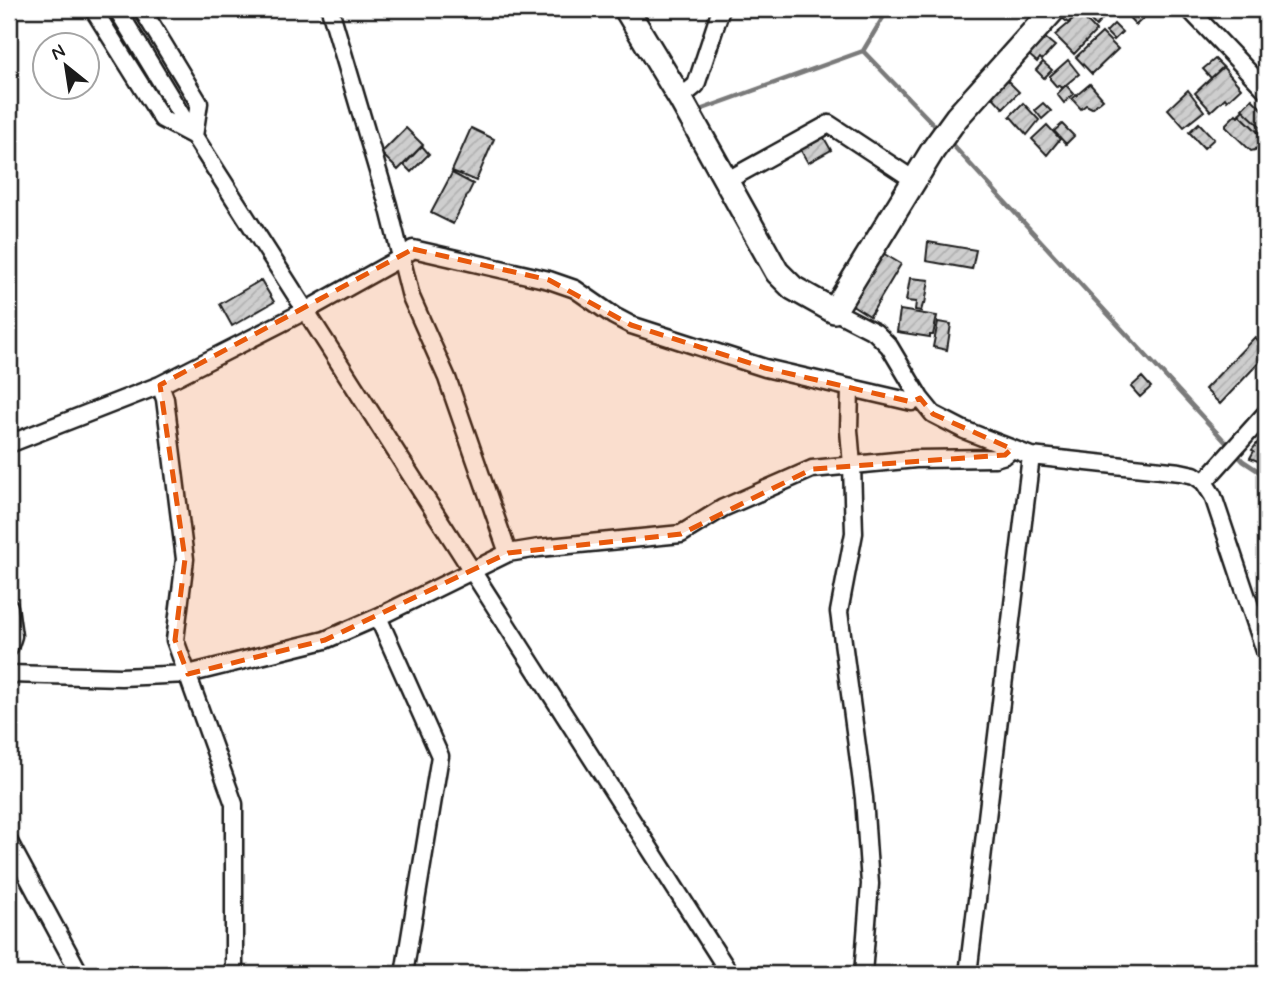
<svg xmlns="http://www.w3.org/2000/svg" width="1275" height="983" font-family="Mynerve,sans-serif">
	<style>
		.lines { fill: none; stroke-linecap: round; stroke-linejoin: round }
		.stream { stroke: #7a7a7a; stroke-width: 4.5 }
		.building { fill: url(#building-hatch); stroke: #1c1c1c; stroke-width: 2 }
		.street-casing { stroke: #1c1c1c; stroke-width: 21 }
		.secondary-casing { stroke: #1c1c1c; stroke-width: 28 }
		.street { stroke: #fff; stroke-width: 16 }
		.secondary { stroke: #fff; stroke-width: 23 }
		.marked { fill: #e8590c; fill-opacity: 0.2; stroke: #e8590c; stroke-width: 5; stroke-dasharray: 14 9; stroke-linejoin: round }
	</style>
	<defs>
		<pattern id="building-hatch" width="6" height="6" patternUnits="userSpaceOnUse" patternTransform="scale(1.75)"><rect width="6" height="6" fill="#cecece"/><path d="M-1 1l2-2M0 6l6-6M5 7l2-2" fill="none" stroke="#b0b0b0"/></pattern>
	</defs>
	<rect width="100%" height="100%" fill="#fff"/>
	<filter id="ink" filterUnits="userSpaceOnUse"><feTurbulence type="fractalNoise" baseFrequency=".0143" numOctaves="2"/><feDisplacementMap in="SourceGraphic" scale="14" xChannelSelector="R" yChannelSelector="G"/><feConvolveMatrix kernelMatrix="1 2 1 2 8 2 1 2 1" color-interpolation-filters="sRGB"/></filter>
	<g filter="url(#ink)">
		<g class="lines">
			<path class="stream" d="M 863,51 L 940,131
				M 697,111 L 863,51 L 888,9
				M 948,140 L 1243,461 L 1266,476"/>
		</g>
		<path class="building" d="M 1068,9 L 1075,9 L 1079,13 L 1068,23 L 1060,16 Z
			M 1080,9 L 1101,9 L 1107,14 L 1096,26 Z
			M 1130,9 L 1153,9 L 1136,25 L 1125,13 Z
			M 1080,14 L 1096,31 L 1074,54 L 1055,35 Z
			M 1114,24 L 1122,32 L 1114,40 L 1106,32 Z
			M 1102,33 L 1118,49 L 1092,74 L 1076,57 Z
			M 1044,37 L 1055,46 L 1042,60 L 1040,58 L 1037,62 L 1029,55 Z
			M 1215,59 L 1223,67 L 1211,78 L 1203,69 Z
			M 1068,60 L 1079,74 L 1062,88 L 1059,85 L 1057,87 L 1050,79 L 1050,76 Z
			M 1043,62 L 1052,70 L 1044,78 L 1036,70 Z
			M 1223,67 L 1241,88 L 1227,101 L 1225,98 L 1211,111 L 1195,93 Z
			M 1007,80 L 1019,92 L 1003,108 L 991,95 Z
			M 1090,84 L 1103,99 L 1092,108 L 1086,105 L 1081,109 L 1072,99 Z
			M 1066,85 L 1074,94 L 1064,103 L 1057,94 Z
			M 1188,90 L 1204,111 L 1184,127 L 1168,109 Z
			M 1252,99 L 1266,113 L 1266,124 L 1262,128 L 1242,109 Z
			M 1023,103 L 1039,120 L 1027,135 L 1010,116 Z
			M 1043,103 L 1051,111 L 1042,119 L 1035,110 Z
			M 1243,110 L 1262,128 L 1258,132 L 1239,114 Z
			M 1236,114 L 1238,116 L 1239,114 L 1264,138 L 1255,150 L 1251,151 L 1226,127 L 1226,124 Z
			M 1199,123 L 1214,139 L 1204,148 L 1189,132 Z
			M 1062,124 L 1074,136 L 1066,144 L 1054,131 Z
			M 1047,125 L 1060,139 L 1047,155 L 1032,139 Z
			M 406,128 L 423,145 L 398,170 L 381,153 Z
			M 471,128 L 494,139 L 476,181 L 452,171 Z
			M 823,136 L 831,150 L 808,163 L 800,149 Z
			M 422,146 L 429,154 L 411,172 L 404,165 Z
			M 452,173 L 473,184 L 453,224 L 431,213 Z
			M 928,242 L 976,250 L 972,269 L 926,261 Z
			M 881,252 L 901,264 L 870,316 L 849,303 Z
			M 910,278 L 929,280 L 925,304 L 923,304 L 921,311 L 915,310 L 916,302 L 906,301 Z
			M 261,280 L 274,302 L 232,326 L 220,304 Z
			M 900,310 L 937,316 L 933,335 L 930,335 L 930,337 L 897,332 Z
			M 938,322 L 951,324 L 947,350 L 933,347 Z
			M 1255,337 L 1266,348 L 1266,355 L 1220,404 L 1205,389 Z
			M 1142,377 L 1151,387 L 1140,397 L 1131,387 Z
			M 1266,432 L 1266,464 L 1250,458 L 1254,451 L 1252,450 Z"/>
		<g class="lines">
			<g class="street-casing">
				<path id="street" d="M 93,9 L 162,119 L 194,136 L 199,103 L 142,9
					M 117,9 L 194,136 L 730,974
					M 330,9 L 388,205 L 411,297 L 447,378 L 508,553
					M 1189,9 L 1266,90
					M 680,98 L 696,85 L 721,9
					M 726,181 L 829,124 L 914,180
					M 834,311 L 875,332 L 889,346 L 920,398 L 933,414 L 964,430 L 1031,456 L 1180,472 L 1194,475 L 1204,482
					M 160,385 L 165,399 L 185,559 L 175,640 L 234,804 L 234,974
					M 850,389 L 849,430 L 852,465 L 854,533 L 839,612 L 864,798 L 870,884 L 863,974
					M 1266,413 L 1204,482 L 1213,496 L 1266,654
					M 9,444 L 160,385 L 307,310 L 402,257 L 413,249 L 549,280 L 575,289 L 614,316 L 631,325 L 765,368 L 912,402 L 920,398
					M 9,607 L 13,636 L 9,648
					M 378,617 L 440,756 L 404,974
					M 9,674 L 121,677 L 188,674 L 325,640 L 378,617 L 508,553 L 539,548 L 681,534 L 723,508 L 812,469 L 916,459 L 995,458 L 1005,455 L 1012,449
					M 9,842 L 80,974
					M 968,974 L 1031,456"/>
			</g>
			<g class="secondary-casing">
				<path id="secondary" d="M 626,9 L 680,98 L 777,272 L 793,288 L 834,311 L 933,150 L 957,117 L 1054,9"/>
			</g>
			<use href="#street" class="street"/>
			<use href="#secondary" class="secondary"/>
		</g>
	</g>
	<path class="marked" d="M 413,249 L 549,280 L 631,325 L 765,368 L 912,402 L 920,398 L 933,414 L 1012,449 L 1005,455 L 812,469 L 681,534 L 508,553 L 325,640 L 188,674 L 175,640 L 185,559 L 160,385 Z"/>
	<rect width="1275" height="983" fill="none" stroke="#fff" stroke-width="35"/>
	<rect x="18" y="18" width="1240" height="948" fill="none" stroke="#1c1c1c" stroke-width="2.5" filter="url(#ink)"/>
	<g transform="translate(66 66) rotate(330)"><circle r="33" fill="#ffffff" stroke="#a4a4a4" stroke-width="2"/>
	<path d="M0-5L12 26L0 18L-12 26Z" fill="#1c1c1c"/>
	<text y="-10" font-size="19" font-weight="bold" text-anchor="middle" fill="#1c1c1c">N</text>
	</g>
</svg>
